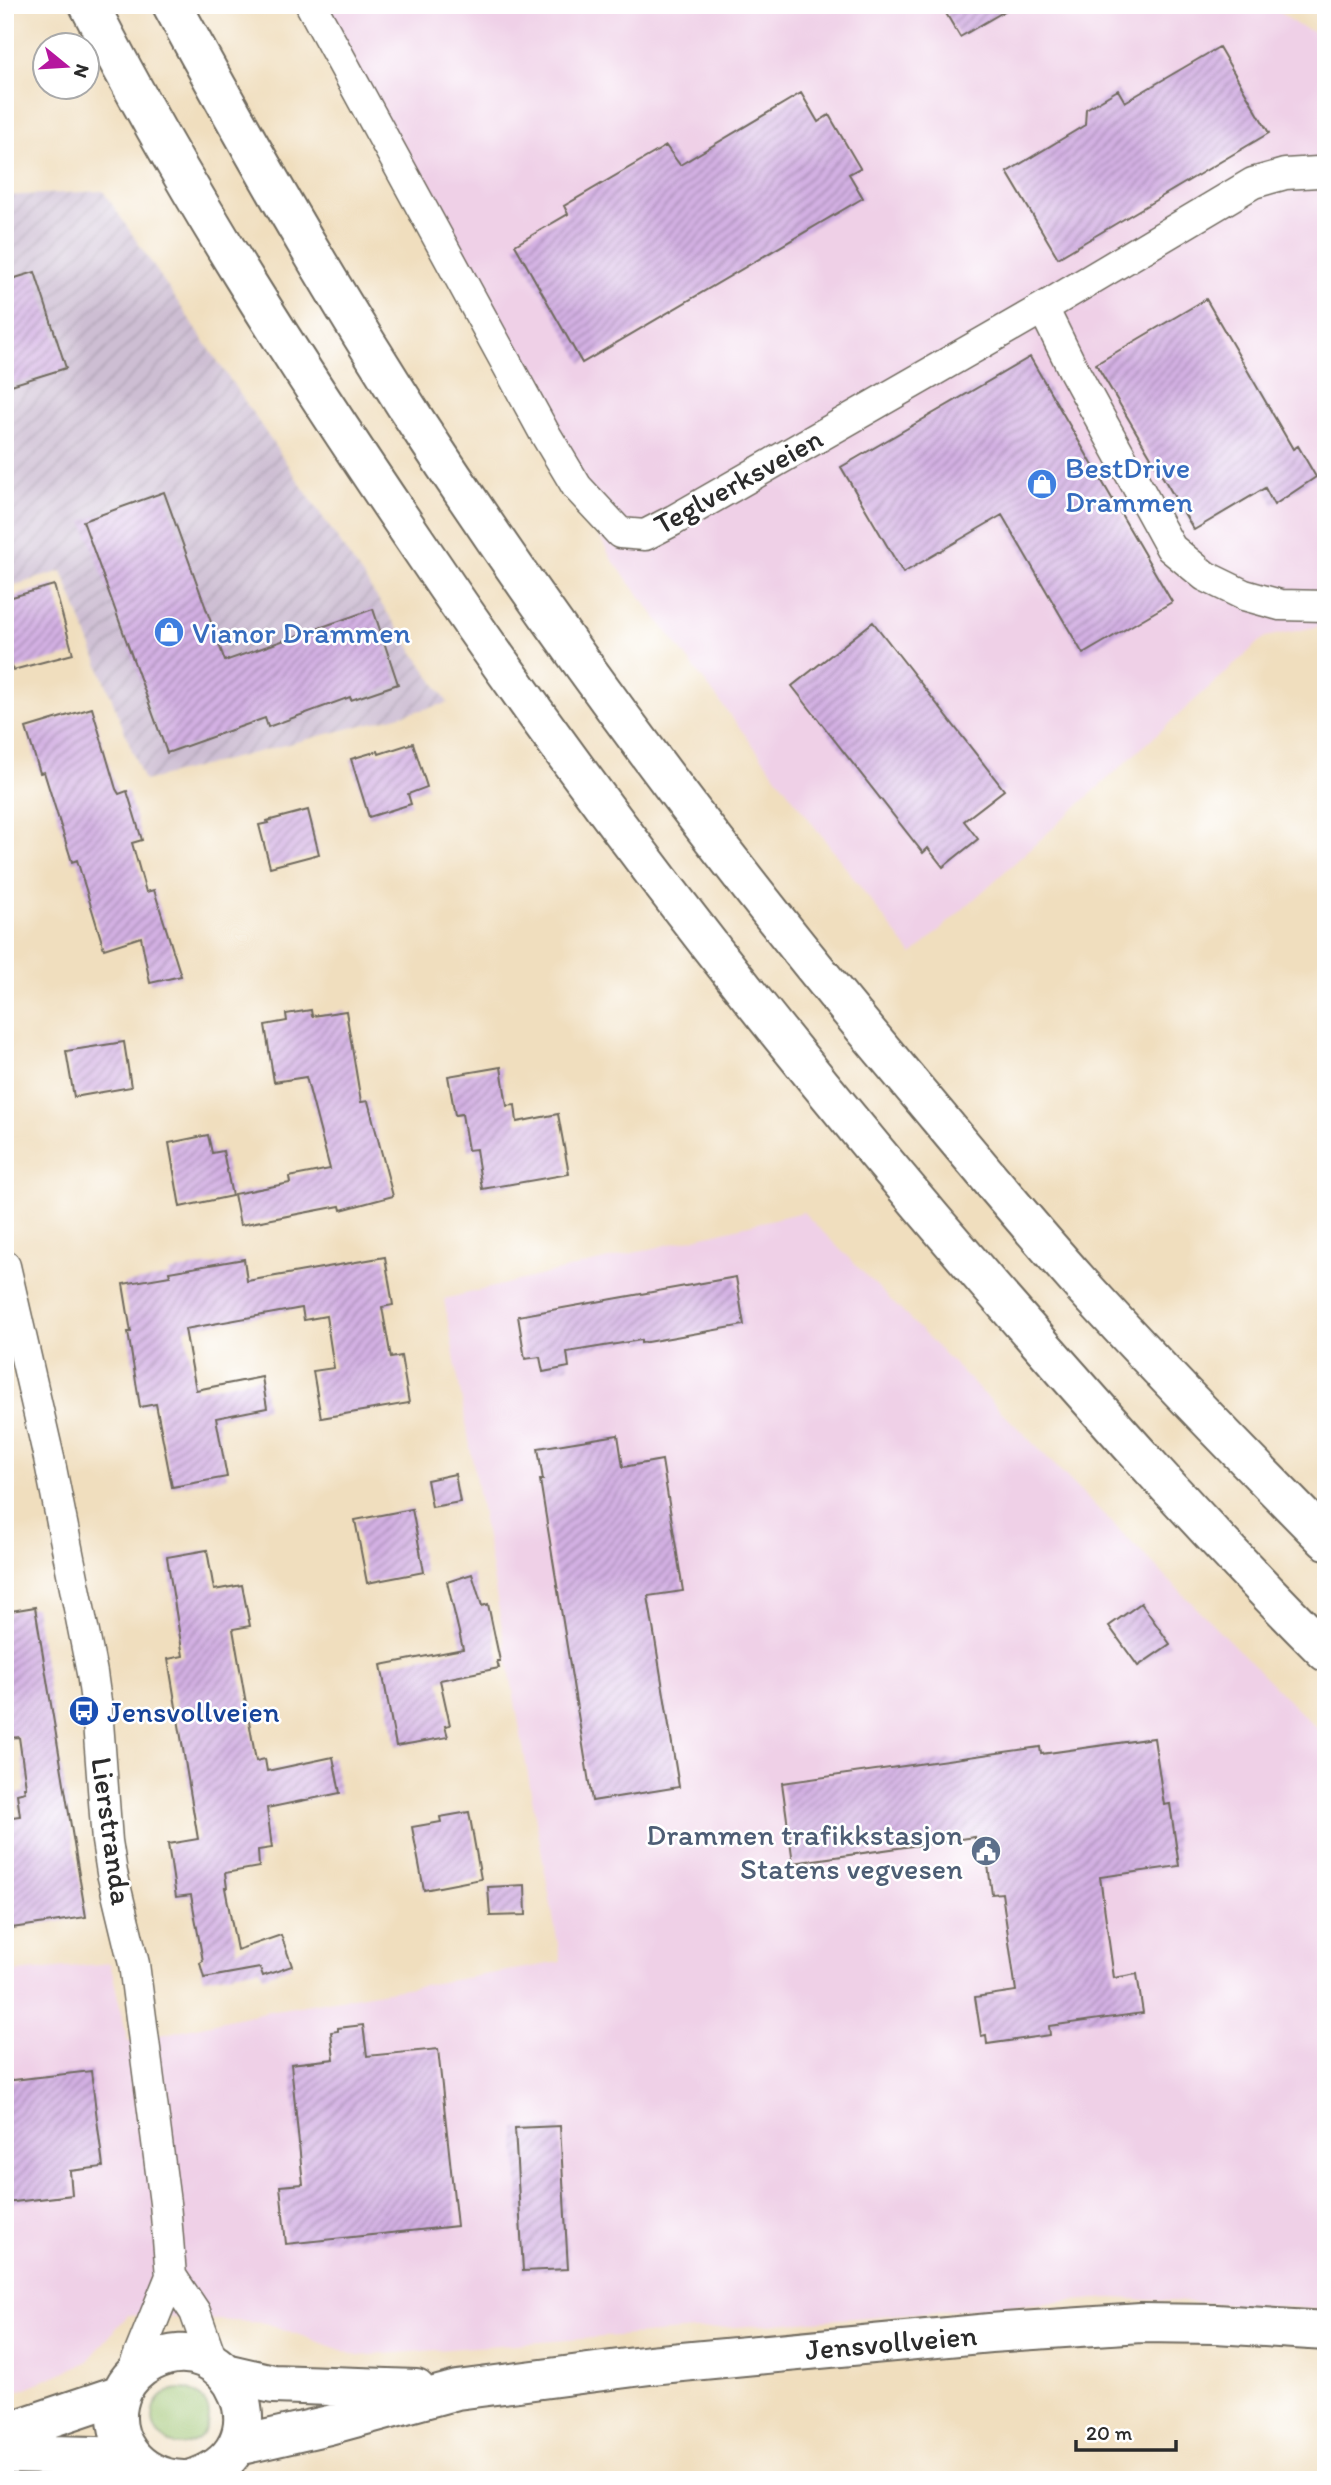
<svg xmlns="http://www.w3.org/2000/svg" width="1331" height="2485" font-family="Itim,sans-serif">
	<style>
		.built { fill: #efd0e7 }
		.industrial { fill: url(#industrial-furrows) }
		.green { fill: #9cc36e; stroke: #64774c; stroke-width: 2 }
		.building { fill: url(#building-hatch) }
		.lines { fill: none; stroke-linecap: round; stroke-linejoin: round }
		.street-casing { stroke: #706a5e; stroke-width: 33 }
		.secondary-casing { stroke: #706a5e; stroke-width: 42 }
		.highway-casing { stroke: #706a5e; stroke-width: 42 }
		.street { stroke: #fff; stroke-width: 30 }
		.secondary { stroke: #fff; stroke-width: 38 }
		.highway { stroke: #fff; stroke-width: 38 }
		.labels { text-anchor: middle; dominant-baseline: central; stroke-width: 5; stroke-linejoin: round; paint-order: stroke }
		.shop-label { font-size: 30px; fill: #366cbe; stroke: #fff; text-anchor: start }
		.street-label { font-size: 30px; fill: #2b2b2b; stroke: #fff }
		.transit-label { font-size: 30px; fill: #164399; stroke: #fff; text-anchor: start }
		.service-label { font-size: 30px; fill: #4e5e75; stroke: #fff; text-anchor: end }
	</style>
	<defs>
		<pattern id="industrial-furrows" width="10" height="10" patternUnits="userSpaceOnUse" patternTransform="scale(1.75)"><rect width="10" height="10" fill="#cdbed3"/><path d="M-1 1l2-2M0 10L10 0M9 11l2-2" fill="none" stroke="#b0a3b5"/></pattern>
		<pattern id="building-hatch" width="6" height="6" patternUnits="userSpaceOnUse" patternTransform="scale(1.75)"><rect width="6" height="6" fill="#d3b0e3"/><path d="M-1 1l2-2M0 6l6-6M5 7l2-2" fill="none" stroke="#ab8fb8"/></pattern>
	</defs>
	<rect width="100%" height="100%" fill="#fff"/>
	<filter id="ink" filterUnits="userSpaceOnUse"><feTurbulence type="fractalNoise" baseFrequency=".0143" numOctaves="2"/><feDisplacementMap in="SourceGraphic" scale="14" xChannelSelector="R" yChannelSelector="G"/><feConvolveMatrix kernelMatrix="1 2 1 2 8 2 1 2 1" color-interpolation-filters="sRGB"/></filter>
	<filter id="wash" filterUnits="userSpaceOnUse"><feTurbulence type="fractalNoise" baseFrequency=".00686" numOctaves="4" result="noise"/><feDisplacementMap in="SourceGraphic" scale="28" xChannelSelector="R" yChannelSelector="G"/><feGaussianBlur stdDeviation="1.57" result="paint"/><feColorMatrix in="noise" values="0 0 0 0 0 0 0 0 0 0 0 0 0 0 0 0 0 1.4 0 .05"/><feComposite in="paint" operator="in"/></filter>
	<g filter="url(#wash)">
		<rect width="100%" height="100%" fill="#f0debe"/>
		<path class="built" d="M 302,5 L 1270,5 L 1297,25 L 1326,37 L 1326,625 L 1265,637 L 912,955 L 611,558 L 521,390 Z
			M 803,1212 L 1326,1738 L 1326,2309 L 1112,2298 L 358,2356 L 266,2323 L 128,2315 L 87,2362 L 5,2397 L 5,1973 L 110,1963 L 128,2042 L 269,2011 L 561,1962 L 444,1299 Z"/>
		<path class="industrial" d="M 103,191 L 448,703 L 144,781 L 62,571 L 5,588 L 5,196 Z"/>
		<path class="green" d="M153 2417a28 28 0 1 1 56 0a28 28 0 1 1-56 0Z"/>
		<g id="blocks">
			<path class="building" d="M 941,5 L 1015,5 L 960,37 Z
				M 1219,47 L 1269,133 L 1058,258 L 1007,172 L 1085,125 L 1086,109 L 1118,90 L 1125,102 Z
				M 801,93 L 818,122 L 829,115 L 860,168 L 849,174 L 863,198 L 582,363 L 515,245 L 568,214 L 564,206 L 666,146 L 680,165 Z
				M 35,272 L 66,368 L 5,387 L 5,281 Z
				M 1206,299 L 1293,449 L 1298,446 L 1316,477 L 1274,505 L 1265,488 L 1194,530 L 1096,364 Z
				M 1030,357 L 1172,602 L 1083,654 L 1002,515 L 903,573 L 841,467 Z
				M 164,492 L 225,661 L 373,609 L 398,684 L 351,700 L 350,697 L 268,727 L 265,718 L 167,753 L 83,521 Z
				M 54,585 L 73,654 L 13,670 L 5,641 L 5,599 Z
				M 873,622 L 1004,790 L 964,821 L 978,839 L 943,867 L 928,848 L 923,853 L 792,686 Z
				M 92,708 L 116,789 L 119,794 L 127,791 L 142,840 L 132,843 L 146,892 L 154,890 L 181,976 L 150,983 L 141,937 L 104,949 L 77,860 L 72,862 L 44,772 L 40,773 L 26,728 Z
				M 413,743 L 427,787 L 408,794 L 411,804 L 369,817 L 351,759 L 378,751 L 379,754 Z
				M 308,810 L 319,854 L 270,867 L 259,825 L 268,823 L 267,821 Z
				M 311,1010 L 312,1016 L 346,1011 L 361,1102 L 368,1101 L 393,1196 L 341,1210 L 340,1206 L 240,1225 L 234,1194 L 290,1183 L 289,1177 L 330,1169 L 306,1077 L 274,1082 L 265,1025 L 287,1021 L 286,1014 Z
				M 124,1042 L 131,1087 L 74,1097 L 66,1051 Z
				M 501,1067 L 507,1106 L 515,1105 L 517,1122 L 558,1114 L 569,1174 L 482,1189 L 476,1149 L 468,1150 L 462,1114 L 455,1115 L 448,1076 Z
				M 208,1135 L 212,1153 L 223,1151 L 232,1196 L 180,1207 L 169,1143 Z
				M 385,1257 L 393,1305 L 382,1307 L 391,1358 L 401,1356 L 409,1403 L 321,1418 L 313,1371 L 334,1368 L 326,1316 L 304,1320 L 302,1308 L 185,1329 L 196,1390 L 262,1377 L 267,1408 L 216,1418 L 227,1477 L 172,1487 L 156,1404 L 140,1407 L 128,1332 L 131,1332 L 123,1284 L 170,1276 L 169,1272 L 244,1259 L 247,1281 Z
				M 736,1277 L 744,1325 L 641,1343 L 641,1340 L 567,1352 L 569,1367 L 543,1372 L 540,1357 L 525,1359 L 518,1316 Z
				M 618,1435 L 623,1467 L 662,1460 L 683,1591 L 648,1596 L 679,1787 L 592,1801 L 540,1480 L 543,1480 L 538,1448 Z
				M 455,1474 L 460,1502 L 432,1507 L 427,1480 Z
				M 412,1509 L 424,1572 L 367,1583 L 355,1520 Z
				M 207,1550 L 214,1590 L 242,1585 L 250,1626 L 233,1629 L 256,1761 L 265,1759 L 267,1771 L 333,1757 L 340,1793 L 267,1808 L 272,1848 L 258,1850 L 259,1867 L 225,1873 L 227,1888 L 225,1888 L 237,1950 L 281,1935 L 292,1966 L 263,1976 L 260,1968 L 204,1978 L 200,1963 L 203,1961 L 191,1895 L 176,1897 L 168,1844 L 198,1839 L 168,1659 L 183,1656 L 167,1557 Z
				M 472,1574 L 482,1606 L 488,1604 L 500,1661 L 497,1661 L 499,1668 L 440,1680 L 450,1725 L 445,1726 L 448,1737 L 396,1746 L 381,1665 L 463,1649 L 447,1582 Z
				M 1141,1603 L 1170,1644 L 1138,1666 L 1109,1626 Z
				M 35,1607 L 86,1917 L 5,1929 L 5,1818 L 20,1816 L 17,1794 L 25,1792 L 24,1787 L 26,1787 L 19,1737 L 9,1738 L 8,1730 L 5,1730 L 5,1612 Z
				M 1154,1738 L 1164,1805 L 1170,1804 L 1179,1866 L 1100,1877 L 1114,1978 L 1137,1974 L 1143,2013 L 1049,2026 L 1050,2035 L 987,2044 L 986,2035 L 981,2036 L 975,1997 L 1016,1991 L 1002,1893 L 992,1894 L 987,1858 L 977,1859 L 975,1837 L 793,1863 L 782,1783 L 1040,1747 L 1041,1754 Z
				M 469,1812 L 481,1879 L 424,1890 L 412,1827 L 441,1822 L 440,1817 Z
				M 525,1885 L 526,1915 L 490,1916 L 488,1887 Z
				M 363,2025 L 367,2056 L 438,2049 L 457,2226 L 286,2244 L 280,2186 L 303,2184 L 291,2064 L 334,2059 L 331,2032 L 338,2031 L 338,2028 Z
				M 91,2071 L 103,2167 L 70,2171 L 72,2195 L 5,2203 L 5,2081 Z
				M 560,2126 L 568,2269 L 523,2271 L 515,2128 Z"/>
		</g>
	</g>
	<g filter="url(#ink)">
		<use href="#blocks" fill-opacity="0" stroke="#706a5e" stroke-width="2"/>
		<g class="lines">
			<g class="street-casing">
				<path id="street" d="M 311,5 L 544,432 L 577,487 L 620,533 L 645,535 L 674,520 L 1043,308 L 1253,183 L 1285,174 L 1318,172
					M 1043,308 L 1073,369 L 1171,548 L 1205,576 L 1244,595 L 1280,605 L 1326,606
					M 5,1266 L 49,1458 L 92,1673 L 97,1709 L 107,1841 L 112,1873 L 134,1964 L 165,2203 L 171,2276 L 129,2380
					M 171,2276 L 195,2312 L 213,2363"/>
			</g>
			<g class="secondary-casing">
				<path id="secondary" d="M 225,2373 L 273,2384 L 416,2389
					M 5,2433 L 121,2394
					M 237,2446 L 329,2425 L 457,2390 L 650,2365 L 990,2333 L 1141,2323 L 1216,2324 L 1326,2331
					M 5,2454 L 96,2456 L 134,2460
					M 184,2480 C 138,2480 104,2437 122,2392 C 127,2379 139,2368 151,2362 C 230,2320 292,2451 189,2480"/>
			</g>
			<g class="highway-casing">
				<path id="highway" d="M 89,5 C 185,193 300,371 419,546 C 593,804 785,1049 989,1285 C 1098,1410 1208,1534 1326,1652
					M 172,5 C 249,147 329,287 417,423 C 567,652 732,872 909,1082 C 965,1149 1020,1216 1078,1281 C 1159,1370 1242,1455 1326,1540"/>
			</g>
			<use href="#street" class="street"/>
			<use href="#secondary" class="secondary"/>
			<use href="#highway" class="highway"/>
		</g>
	</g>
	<defs>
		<g id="shop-disc" transform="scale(1.575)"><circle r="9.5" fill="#3f7fe0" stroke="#fff"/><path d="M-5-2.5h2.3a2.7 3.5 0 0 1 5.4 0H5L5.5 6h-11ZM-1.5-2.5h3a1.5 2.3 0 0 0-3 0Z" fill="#fff"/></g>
		<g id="bus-disc" transform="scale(1.575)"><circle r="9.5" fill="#1a4fb4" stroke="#fff"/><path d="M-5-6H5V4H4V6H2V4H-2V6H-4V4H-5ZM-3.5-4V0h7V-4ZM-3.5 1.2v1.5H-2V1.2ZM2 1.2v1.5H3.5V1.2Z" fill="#fff"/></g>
		<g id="civic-disc" transform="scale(1.575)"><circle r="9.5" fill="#5c6f8a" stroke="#fff"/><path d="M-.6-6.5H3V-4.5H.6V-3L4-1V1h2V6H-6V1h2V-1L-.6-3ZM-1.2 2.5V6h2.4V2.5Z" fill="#fff"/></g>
	</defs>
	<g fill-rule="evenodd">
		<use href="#shop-disc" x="1042" y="484"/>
		<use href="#shop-disc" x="169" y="632"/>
		<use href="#bus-disc" x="84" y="1711"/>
		<use href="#civic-disc" x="986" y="1851"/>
	</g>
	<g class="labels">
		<g class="shop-label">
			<text x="1065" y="467">BestDrive<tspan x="1065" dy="34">Drammen</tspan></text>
			<text x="192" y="632">Vianor Drammen</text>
		</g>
		<g class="street-label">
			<text transform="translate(738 481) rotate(-29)">Teglverksveien</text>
			<text transform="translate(112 1831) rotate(82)">Lierstranda</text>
			<text transform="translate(891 2342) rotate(-5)">Jensvollveien</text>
		</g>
		<g class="transit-label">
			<text x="107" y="1711">Jensvollveien</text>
		</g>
		<g class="service-label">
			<text x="963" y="1834">Drammen trafikkstasjon<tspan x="963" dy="34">Statens vegvesen</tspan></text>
		</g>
	</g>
	<rect width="1331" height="2485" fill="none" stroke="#fff" stroke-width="28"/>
	<g transform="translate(66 66) rotate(108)"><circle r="33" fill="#ffffff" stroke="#aaaaaa" stroke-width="2"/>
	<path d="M0-5L12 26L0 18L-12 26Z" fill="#b5179e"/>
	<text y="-10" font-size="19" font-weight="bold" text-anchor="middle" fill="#2b2b2b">N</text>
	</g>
	<path d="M1076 2440v10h100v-10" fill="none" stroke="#2b2b2b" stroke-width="3.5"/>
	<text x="1086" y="2440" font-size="21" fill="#2b2b2b" stroke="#ffffff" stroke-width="5" paint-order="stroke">20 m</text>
</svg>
